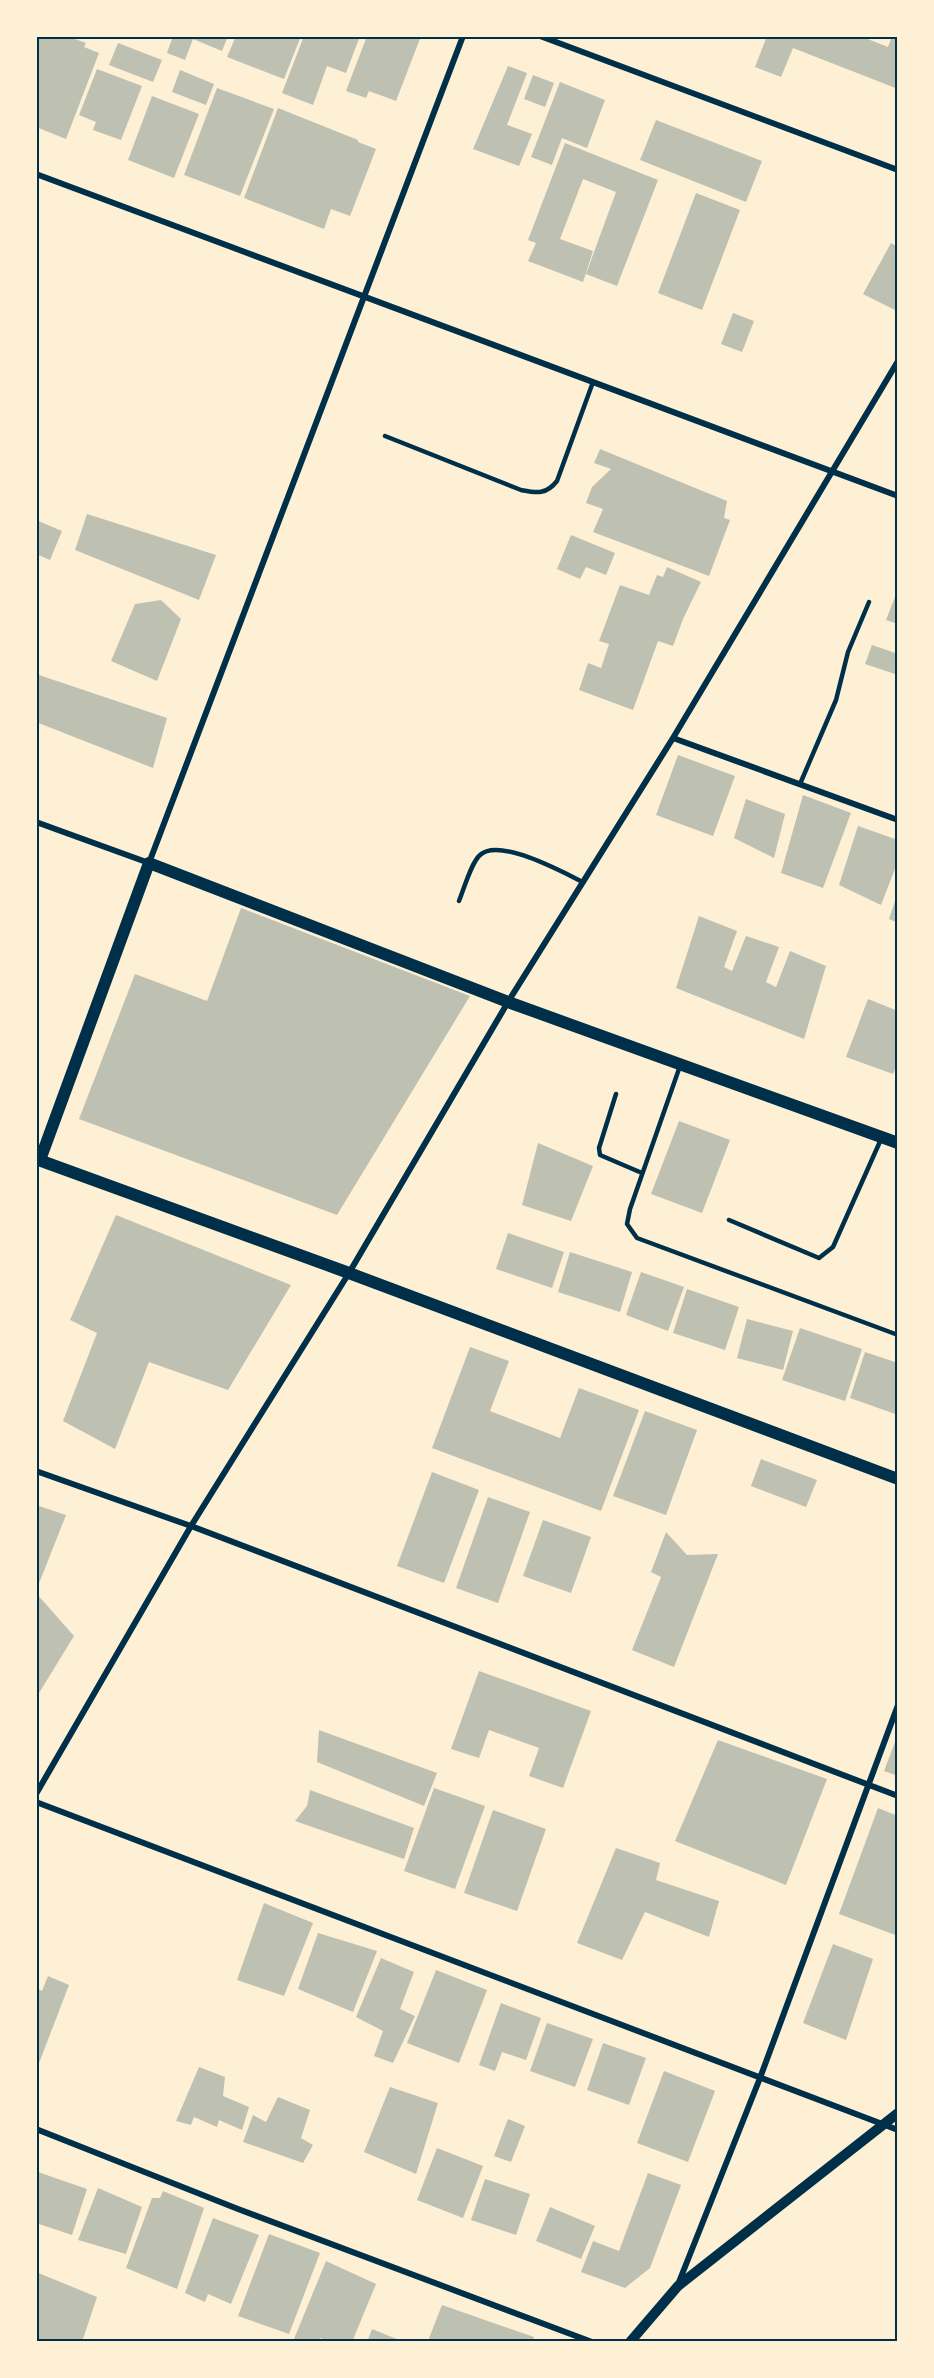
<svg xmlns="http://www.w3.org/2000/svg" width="934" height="2378" font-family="Jost,sans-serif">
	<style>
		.building { fill: #bec0b2 }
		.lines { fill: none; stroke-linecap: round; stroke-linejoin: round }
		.service { stroke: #003049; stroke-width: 4.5 }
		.minor { stroke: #003049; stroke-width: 6 }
		.tertiary { stroke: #003049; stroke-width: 10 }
		.secondary { stroke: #003049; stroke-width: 12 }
		.neatline { fill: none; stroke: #003049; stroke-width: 2 }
	</style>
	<rect width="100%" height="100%" fill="#fdf0d5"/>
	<path class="building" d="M 40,36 L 67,36 L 86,43 L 84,47 L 99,53 L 66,139 L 36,127 L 36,45 Z
		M 173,36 L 228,36 L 222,51 L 193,39 L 185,60 L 167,53 Z
		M 236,36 L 301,36 L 284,79 L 227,57 Z
		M 304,36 L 360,36 L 346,73 L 327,66 L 313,105 L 282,93 Z
		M 367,36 L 421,36 L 396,101 L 369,91 L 366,98 L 346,91 Z
		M 767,36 L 860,36 L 888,47 L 892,36 L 898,37 L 898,89 L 793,48 L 781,77 L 755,67 Z
		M 118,43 L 162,60 L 153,82 L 109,65 Z
		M 508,66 L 527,73 L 507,125 L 532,134 L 519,166 L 473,149 Z
		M 97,69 L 142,86 L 121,140 L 93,130 L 96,122 L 79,115 Z
		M 180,70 L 214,84 L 206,105 L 172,92 Z
		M 533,75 L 554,83 L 545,107 L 524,99 Z
		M 560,82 L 605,100 L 587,148 L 562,138 L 552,165 L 531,157 Z
		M 217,88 L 274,109 L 240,196 L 184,175 Z
		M 152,96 L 199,114 L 174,178 L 128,160 Z
		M 278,108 L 358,140 L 358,142 L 376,149 L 350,216 L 331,209 L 324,229 L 244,198 Z
		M 656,120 L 762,161 L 746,202 L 640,160 Z
		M 565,143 L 658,180 L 617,286 L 586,274 L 616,192 L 583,179 L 560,239 L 593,251 L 583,282 L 528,261 L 536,243 L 528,240 Z
		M 696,193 L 740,210 L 702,310 L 658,293 Z
		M 891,243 L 898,247 L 898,304 L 895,310 L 863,294 Z
		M 733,313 L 754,321 L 742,352 L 721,344 Z
		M 600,449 L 727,501 L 724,518 L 730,520 L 709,576 L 593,532 L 603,509 L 586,503 L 592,487 L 611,469 L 594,463 Z
		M 87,514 L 216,555 L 199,600 L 75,550 Z
		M 36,520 L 62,531 L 50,560 L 36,554 Z
		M 571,535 L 615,553 L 606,575 L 586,567 L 580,579 L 557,569 Z
		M 667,567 L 701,582 L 683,619 L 673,646 L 658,641 L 633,710 L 579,690 L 588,663 L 601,668 L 609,644 L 599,641 L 620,585 L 649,595 L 657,575 L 663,577 Z
		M 898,589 L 898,624 L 886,620 Z
		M 161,600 L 181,619 L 157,681 L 111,661 L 135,604 Z
		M 872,645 L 898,654 L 898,675 L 865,664 Z
		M 36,674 L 167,718 L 153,768 L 36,722 Z
		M 678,755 L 735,776 L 713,836 L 656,815 Z
		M 803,795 L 851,813 L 823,888 L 781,873 Z
		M 746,799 L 785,814 L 774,858 L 734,838 Z
		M 858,826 L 898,840 L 898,861 L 881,905 L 839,885 Z
		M 898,892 L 898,923 L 889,919 Z
		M 241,908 L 470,996 L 337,1215 L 79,1119 L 135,974 L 207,1001 Z
		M 699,916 L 737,931 L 724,967 L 732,971 L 746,936 L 779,947 L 766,982 L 776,987 L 790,951 L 826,966 L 804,1039 L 676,988 Z
		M 868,999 L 898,1011 L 898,1062 L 893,1074 L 846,1057 Z
		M 679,1121 L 730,1140 L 702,1213 L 651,1194 Z
		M 538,1143 L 593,1166 L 571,1221 L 522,1205 Z
		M 116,1215 L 291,1285 L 228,1390 L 149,1362 L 115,1449 L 63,1421 L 97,1333 L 70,1320 Z
		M 508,1233 L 564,1252 L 552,1288 L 496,1269 Z
		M 570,1252 L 632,1272 L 620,1312 L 558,1292 Z
		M 641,1272 L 684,1287 L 668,1331 L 626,1315 Z
		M 687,1289 L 739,1307 L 725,1350 L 673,1333 Z
		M 747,1319 L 793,1331 L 783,1370 L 737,1358 Z
		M 800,1328 L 862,1349 L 845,1401 L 782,1380 Z
		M 470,1347 L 509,1361 L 490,1411 L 560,1438 L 579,1388 L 639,1410 L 601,1511 L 432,1448 Z
		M 865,1352 L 898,1363 L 898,1415 L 850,1398 Z
		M 645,1411 L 697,1430 L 666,1515 L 613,1496 Z
		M 761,1459 L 817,1480 L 806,1507 L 751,1486 Z
		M 432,1472 L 479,1490 L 444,1583 L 397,1566 Z
		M 488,1497 L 530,1512 L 498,1603 L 456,1588 Z
		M 36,1505 L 66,1515 L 36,1591 Z
		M 543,1520 L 591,1537 L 571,1593 L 523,1576 Z
		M 666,1532 L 687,1555 L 718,1554 L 674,1667 L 632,1650 L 661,1577 L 651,1572 Z
		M 36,1593 L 74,1636 L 36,1698 Z
		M 479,1671 L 591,1711 L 563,1788 L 529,1776 L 539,1748 L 489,1730 L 479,1758 L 451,1749 Z
		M 319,1730 L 437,1773 L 424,1806 L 317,1762 Z
		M 898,1734 L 898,1776 L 884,1771 Z
		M 718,1740 L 827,1779 L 786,1885 L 675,1841 Z
		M 434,1788 L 485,1806 L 455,1889 L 404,1871 Z
		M 310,1790 L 414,1828 L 404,1859 L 295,1821 L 307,1806 Z
		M 878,1808 L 898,1816 L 898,1936 L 839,1914 Z
		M 493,1810 L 546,1829 L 517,1911 L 464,1893 Z
		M 616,1848 L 660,1863 L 656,1880 L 719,1901 L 709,1937 L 645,1912 L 622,1960 L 577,1943 Z
		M 264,1903 L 313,1923 L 284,1996 L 237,1980 Z
		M 318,1933 L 377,1951 L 353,2012 L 298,1989 Z
		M 833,1944 L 873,1959 L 846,2040 L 803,2023 Z
		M 381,1958 L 414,1972 L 400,2009 L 415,2016 L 393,2063 L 374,2056 L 383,2031 L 356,2017 Z
		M 436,1970 L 487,1990 L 459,2063 L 407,2043 Z
		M 48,1976 L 69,1985 L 36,2071 L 36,1988 L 42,1991 Z
		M 501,2003 L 541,2018 L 526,2060 L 502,2052 L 495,2071 L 479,2065 Z
		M 547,2023 L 593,2039 L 575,2087 L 530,2071 Z
		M 603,2043 L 646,2058 L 629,2105 L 587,2090 Z
		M 199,2067 L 225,2077 L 223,2096 L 249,2107 L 242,2130 L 219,2120 L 217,2127 L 194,2117 L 191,2125 L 176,2121 Z
		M 664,2071 L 715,2091 L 688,2162 L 637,2143 Z
		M 390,2087 L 438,2103 L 416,2174 L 364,2152 Z
		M 278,2097 L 310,2110 L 301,2138 L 313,2145 L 303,2163 L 243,2142 L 253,2115 L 266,2122 Z
		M 508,2119 L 525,2126 L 511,2162 L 494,2156 Z
		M 437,2148 L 483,2166 L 463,2218 L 417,2200 Z
		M 38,2172 L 87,2189 L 72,2235 L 36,2223 L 36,2179 Z
		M 648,2173 L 681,2185 L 650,2268 L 625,2288 L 581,2272 L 593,2241 L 619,2251 Z
		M 485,2179 L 530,2194 L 516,2235 L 471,2220 Z
		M 98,2188 L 142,2207 L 126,2254 L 78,2240 Z
		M 163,2191 L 204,2208 L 177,2289 L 126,2268 L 152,2198 L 160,2198 Z
		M 550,2207 L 595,2226 L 581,2259 L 536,2241 Z
		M 213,2218 L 259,2235 L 231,2304 L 208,2294 L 205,2302 L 185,2293 Z
		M 269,2234 L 320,2253 L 289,2334 L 238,2316 Z
		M 326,2261 L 376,2284 L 352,2342 L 329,2342 L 320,2338 L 319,2342 L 301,2342 L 294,2339 Z
		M 36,2272 L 97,2297 L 82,2342 L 36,2342 Z
		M 442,2305 L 534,2337 L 533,2342 L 431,2342 L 428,2341 Z
		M 372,2329 L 404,2342 L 367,2342 Z"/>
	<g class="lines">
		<path class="service" d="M 385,436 L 521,490 C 537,493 546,495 557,481 L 593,382
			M 800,784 L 836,700 L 848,652 L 869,602
			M 459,901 C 464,889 471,863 480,855 C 499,837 562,872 583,882
			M 680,1066 L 630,1209 L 627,1224 L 637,1238 L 898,1335
			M 616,1094 L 599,1148 L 600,1155 L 642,1173
			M 729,1220 L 819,1258 L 833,1247 L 882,1137"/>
		<path class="minor" d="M 540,36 L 898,170
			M 36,174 L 898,496
			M 673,738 L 898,820
			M 36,822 L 149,863 L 463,36
			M 36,1471 L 191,1526 L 898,1796
			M 36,1794 L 191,1526 L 349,1273 L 508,1002 L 673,738 L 898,361
			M 36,1802 L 898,2130
			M 36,2129 L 238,2209 L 592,2342
			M 679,2282 L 760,2078 L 898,1705"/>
		<path class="tertiary" d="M 630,2342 L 678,2286 L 898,2113"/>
		<path class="secondary" d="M 36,1159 L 349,1273 L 898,1479
			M 40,1160 L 149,863 L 508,1002 L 898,1143"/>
	</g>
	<rect width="934" height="2378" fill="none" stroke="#fdf0d5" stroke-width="75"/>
	<rect x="38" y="38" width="858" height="2302" class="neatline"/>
</svg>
